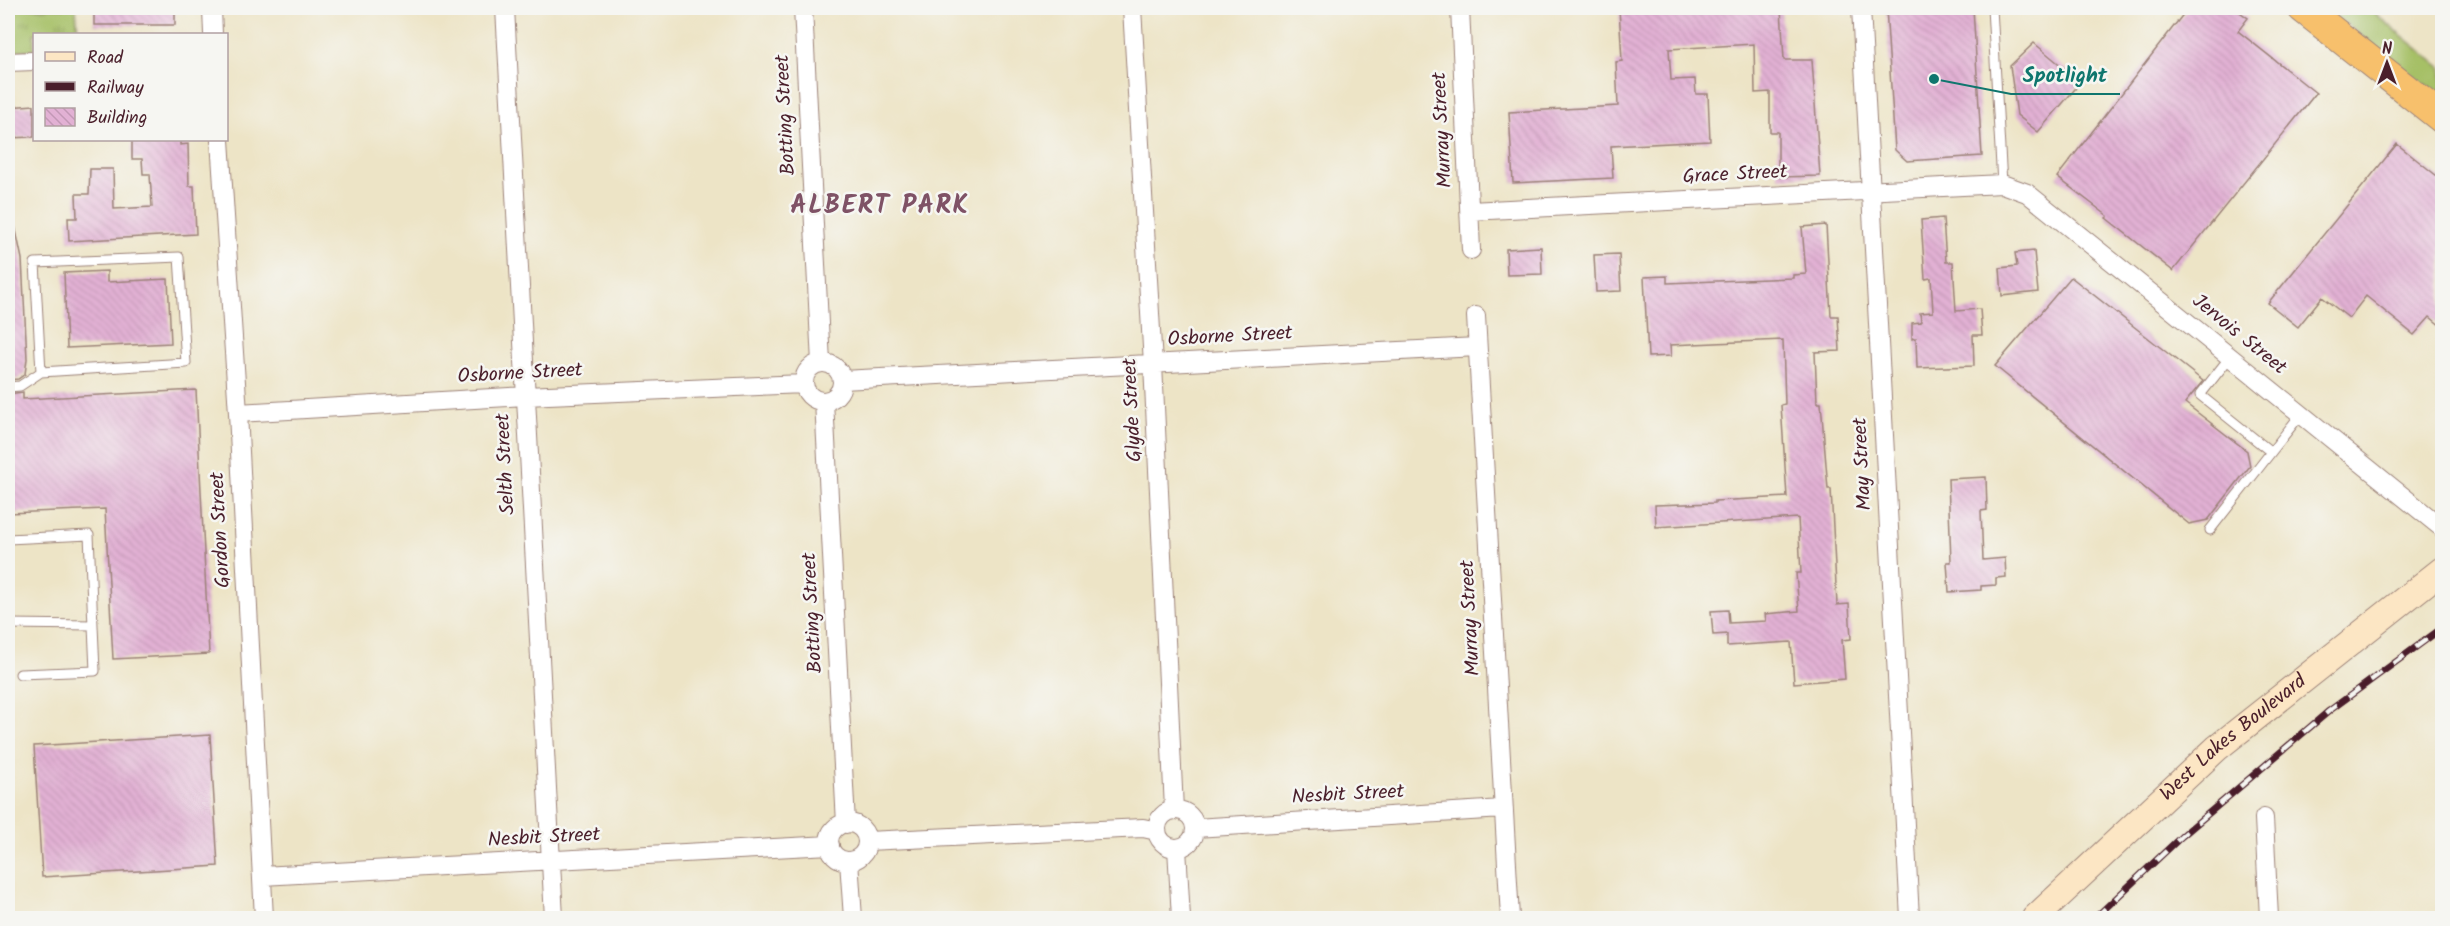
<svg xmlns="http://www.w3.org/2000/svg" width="2450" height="926" font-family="Kalam,sans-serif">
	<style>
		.green { fill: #a6c066; stroke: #787048; stroke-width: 1.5 }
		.park { fill: url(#park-tufts); stroke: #787048; stroke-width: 1.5 }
		.building { fill: url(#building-back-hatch) }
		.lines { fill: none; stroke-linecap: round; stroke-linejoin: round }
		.service-casing { stroke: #9c8278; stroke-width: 11 }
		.minor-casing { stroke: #9c8278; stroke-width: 20 }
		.secondary-casing { stroke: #9c8278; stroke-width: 28 }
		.trunk-casing { stroke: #9c8278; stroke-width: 32 }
		.service { stroke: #fff; stroke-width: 9 }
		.minor { stroke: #fff; stroke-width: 18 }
		.secondary { stroke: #fce6c4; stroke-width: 26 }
		.trunk { stroke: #f7c06c; stroke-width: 30 }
		.rail-casing { stroke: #4a1f2b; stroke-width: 7 }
		.rail { stroke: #f6f6f2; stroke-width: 4.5; stroke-dasharray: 14; stroke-linecap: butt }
		.labels { text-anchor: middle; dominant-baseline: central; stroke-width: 5; stroke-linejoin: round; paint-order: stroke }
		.street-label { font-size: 20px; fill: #4a1f2b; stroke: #f6f6f2 }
		.district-label { font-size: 26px; font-weight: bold; letter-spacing: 1.5px; fill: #7f5266; stroke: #f6f6f2 }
		.leader { fill: none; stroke: #0f766e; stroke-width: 2 }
		.callout-dot { fill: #0f766e; stroke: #f6f6f2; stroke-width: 2 }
		.callout-label { font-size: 21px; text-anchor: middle; font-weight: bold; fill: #0f766e; stroke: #f6f6f2; stroke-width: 5; stroke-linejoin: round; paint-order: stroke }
	</style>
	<defs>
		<pattern id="park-tufts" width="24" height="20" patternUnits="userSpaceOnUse" patternTransform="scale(1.5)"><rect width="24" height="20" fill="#a6c066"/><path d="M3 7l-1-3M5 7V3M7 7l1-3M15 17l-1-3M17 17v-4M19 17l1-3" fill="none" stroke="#899b54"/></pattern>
		<pattern id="building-back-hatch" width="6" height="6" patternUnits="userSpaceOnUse" patternTransform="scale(1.5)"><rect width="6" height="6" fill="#e2b1d4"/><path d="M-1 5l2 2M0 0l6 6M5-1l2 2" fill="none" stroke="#c398b6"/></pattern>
	</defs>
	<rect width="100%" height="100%" fill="#f6f6f2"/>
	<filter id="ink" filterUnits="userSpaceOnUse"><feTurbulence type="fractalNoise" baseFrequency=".0167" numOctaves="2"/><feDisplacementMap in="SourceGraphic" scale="12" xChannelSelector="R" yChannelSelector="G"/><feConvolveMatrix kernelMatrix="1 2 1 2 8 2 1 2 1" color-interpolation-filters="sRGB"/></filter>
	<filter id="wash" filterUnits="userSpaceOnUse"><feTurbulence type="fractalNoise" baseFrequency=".008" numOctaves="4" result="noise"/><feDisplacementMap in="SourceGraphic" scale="24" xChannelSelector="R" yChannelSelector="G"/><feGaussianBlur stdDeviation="1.35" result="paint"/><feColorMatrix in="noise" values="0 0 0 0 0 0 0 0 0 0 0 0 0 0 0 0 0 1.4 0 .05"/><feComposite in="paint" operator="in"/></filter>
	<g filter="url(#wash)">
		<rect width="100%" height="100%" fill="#ede4c6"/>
		<path class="green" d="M 2325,8 L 2368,8 L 2442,68 L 2442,98 Z"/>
		<path class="park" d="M 8,8 L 76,8 L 78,34 L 34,34 L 34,50 L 8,51 Z"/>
		<g id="blocks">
			<path class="building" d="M 94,8 L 175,8 L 175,25 L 94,25 Z
				M 1619,8 L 1781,8 L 1784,60 L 1812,60 L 1820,176 L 1778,177 L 1778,132 L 1770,132 L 1770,92 L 1755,93 L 1754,44 L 1669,49 L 1671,80 L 1695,79 L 1696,94 L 1708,94 L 1710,141 L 1611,146 L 1613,178 L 1513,183 L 1509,112 L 1618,106 L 1616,62 L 1622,61 Z
				M 1886,8 L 1973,8 L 1982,156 L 1907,161 L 1895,150 Z
				M 2188,8 L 2234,8 L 2248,18 L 2238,31 L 2316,93 L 2173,271 L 2106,218 L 2108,216 L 2057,177 Z
				M 2034,43 L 2081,82 L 2038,132 L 2017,115 L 2010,66 Z
				M 34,105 L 34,137 L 8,138 L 8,107 Z
				M 132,140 L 180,140 L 180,145 L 188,144 L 189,186 L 194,186 L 196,234 L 69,241 L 68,218 L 77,218 L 76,194 L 89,194 L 90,169 L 113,169 L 114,209 L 152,207 L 150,174 L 143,174 L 142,159 L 132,159 Z
				M 2397,144 L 2442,180 L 2442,327 L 2430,317 L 2414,335 L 2366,296 L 2349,318 L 2322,297 L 2298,327 L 2268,303 Z
				M 1943,218 L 1946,262 L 1953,262 L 1956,311 L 1980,309 L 1982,335 L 1973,335 L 1974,366 L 1917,368 L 1916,338 L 1912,339 L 1912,323 L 1921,322 L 1920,313 L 1933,312 L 1931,278 L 1925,279 L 1921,220 Z
				M 8,221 L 14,221 L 22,259 L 27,359 L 25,374 L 18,379 L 8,380 Z
				M 1826,225 L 1831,316 L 1838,316 L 1840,351 L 1815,352 L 1817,403 L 1821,403 L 1828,489 L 1831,489 L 1837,605 L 1849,604 L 1851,639 L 1842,640 L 1845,679 L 1794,683 L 1791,642 L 1727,646 L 1727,634 L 1713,635 L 1711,611 L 1728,610 L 1729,623 L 1766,621 L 1765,614 L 1799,611 L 1796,573 L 1801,573 L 1798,518 L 1656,527 L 1655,505 L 1715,503 L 1715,501 L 1787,497 L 1781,405 L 1785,404 L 1783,340 L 1670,345 L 1671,356 L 1648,357 L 1644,277 L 1667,276 L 1667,283 L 1793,278 L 1793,275 L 1806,274 L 1802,227 Z
				M 1541,247 L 1542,274 L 1507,275 L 1506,249 Z
				M 2034,251 L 2038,292 L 2002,296 L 2000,268 L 2017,266 L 2015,253 Z
				M 1619,254 L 1621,291 L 1596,292 L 1594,255 Z
				M 107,271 L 107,282 L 168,279 L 171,343 L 67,348 L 64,273 Z
				M 2071,277 L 2203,381 L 2185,403 L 2247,451 L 2250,466 L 2208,520 L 2189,524 L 1995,366 Z
				M 196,390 L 209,654 L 113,659 L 105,509 L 8,513 L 8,394 L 23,392 L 23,399 Z
				M 1986,477 L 1987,510 L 1981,511 L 1983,560 L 2005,558 L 2006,577 L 1996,578 L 1996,585 L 1981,586 L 1981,590 L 1949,592 L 1947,562 L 1951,562 L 1948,479 Z
				M 210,735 L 218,866 L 42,877 L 34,746 Z"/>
		</g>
	</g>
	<g filter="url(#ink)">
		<use href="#blocks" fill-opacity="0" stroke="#9c8278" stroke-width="1.5"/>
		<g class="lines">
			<g class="service-casing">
				<path id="service" d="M 1992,8 L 2002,184
					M 2230,357 L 2200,395 L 2271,452
					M 8,387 L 20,386 L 41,372 L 186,363 L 179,257 L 35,263 L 41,372
					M 2210,530 L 2301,414
					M 8,539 L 89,535 L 95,671 L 20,674
					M 8,624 L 93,625"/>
			</g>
			<g class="minor-casing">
				<path id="minor" d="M 212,8 L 213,34
					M 505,8 L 554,918
					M 803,8 L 821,363
					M 1132,8 L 1153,364 L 1174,810
					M 1460,8 L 1471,250
					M 1861,8 L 1910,918
					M 8,62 L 34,61
					M 220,140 L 238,413 L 264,918
					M 1470,211 L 2002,184 L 2027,193 L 2442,528
					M 1476,316 L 1510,918
					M804 382a19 19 0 1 1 38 0a19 19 0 1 1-38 0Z
					M 842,380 L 1477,347
					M 824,401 L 846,824
					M 238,413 L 525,396 L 804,384
					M1157 829a19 19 0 1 1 38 0a19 19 0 1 1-38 0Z
					M 2264,818 L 2269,918
					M829 842a19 19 0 1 1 38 0a19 19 0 1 1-38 0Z
					M 1195,828 L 1503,809
					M 867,841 L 1143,828 L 1157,831
					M 1177,848 L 1181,918
					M 849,861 L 853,918
					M 262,876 L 830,845"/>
			</g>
			<g class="secondary-casing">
				<g id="secondary">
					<path id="s1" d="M 2035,918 L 2217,748 L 2442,570"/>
				</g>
			</g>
			<g class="trunk-casing">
				<path id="trunk" d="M 2303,8 L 2442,118"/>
			</g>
			<use href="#service" class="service"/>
			<use href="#minor" class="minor"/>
			<use href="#secondary" class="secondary"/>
			<use href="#trunk" class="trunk"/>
			<g class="rail-casing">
				<path id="rail" d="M 2095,918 L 2182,836 L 2329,711 L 2442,628"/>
			</g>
			<use href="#rail" class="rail"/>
		</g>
	</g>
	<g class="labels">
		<g class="street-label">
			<text transform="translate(786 115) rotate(-93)">Botting Street</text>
			<text transform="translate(1443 130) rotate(-93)">Murray Street</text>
			<text transform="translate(1735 175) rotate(-3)">Grace Street</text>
			<text transform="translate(2239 335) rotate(39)">Jervois Street</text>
			<text transform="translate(1230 337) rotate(-3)">Osborne Street</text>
			<text transform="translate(520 374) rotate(-3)">Osborne Street</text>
			<text transform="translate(1133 410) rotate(-93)">Glyde Street</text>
			<text transform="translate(506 464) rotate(-93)">Selth Street</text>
			<text transform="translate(1863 464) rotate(-93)">May Street</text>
			<text transform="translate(221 530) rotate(-93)">Gordon Street</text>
			<text transform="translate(813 613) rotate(-93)">Botting Street</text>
			<text transform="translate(1471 618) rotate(-93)">Murray Street</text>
			<text stroke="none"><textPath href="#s1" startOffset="268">West Lakes Boulevard</textPath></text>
			<text transform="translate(1348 795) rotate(-3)">Nesbit Street</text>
			<text transform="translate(544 838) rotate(-3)">Nesbit Street</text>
		</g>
		<g class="district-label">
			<text x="880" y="206">ALBERT PARK</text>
		</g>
	</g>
	<path class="leader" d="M1934 79L2011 94H2120"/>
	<circle class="callout-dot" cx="1934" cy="79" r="6"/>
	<g class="callout-label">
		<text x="2065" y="82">Spotlight</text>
	</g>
	<rect width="2450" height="926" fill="none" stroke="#f6f6f2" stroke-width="30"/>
	<rect x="33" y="33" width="195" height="108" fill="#f6f6f2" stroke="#b1a0a2" stroke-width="1.5"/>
	<rect x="45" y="52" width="30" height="9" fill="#fce6c4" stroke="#b1a0a2" stroke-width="1.5"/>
	<text x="87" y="63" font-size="18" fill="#4a1f2b">Road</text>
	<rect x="45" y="82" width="30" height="9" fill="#4a1f2b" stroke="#b1a0a2" stroke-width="1.5"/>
	<text x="87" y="93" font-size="18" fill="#4a1f2b">Railway</text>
	<rect x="45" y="108" width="30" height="18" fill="url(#building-back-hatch)" stroke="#b1a0a2" stroke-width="1.5"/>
	<text x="87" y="123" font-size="18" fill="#4a1f2b">Building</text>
	<g transform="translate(2387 63)" stroke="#f6f6f2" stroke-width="4.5" paint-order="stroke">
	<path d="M0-4.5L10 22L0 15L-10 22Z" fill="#4a1f2b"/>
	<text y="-9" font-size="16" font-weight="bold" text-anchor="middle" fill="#4a1f2b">N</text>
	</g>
</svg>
